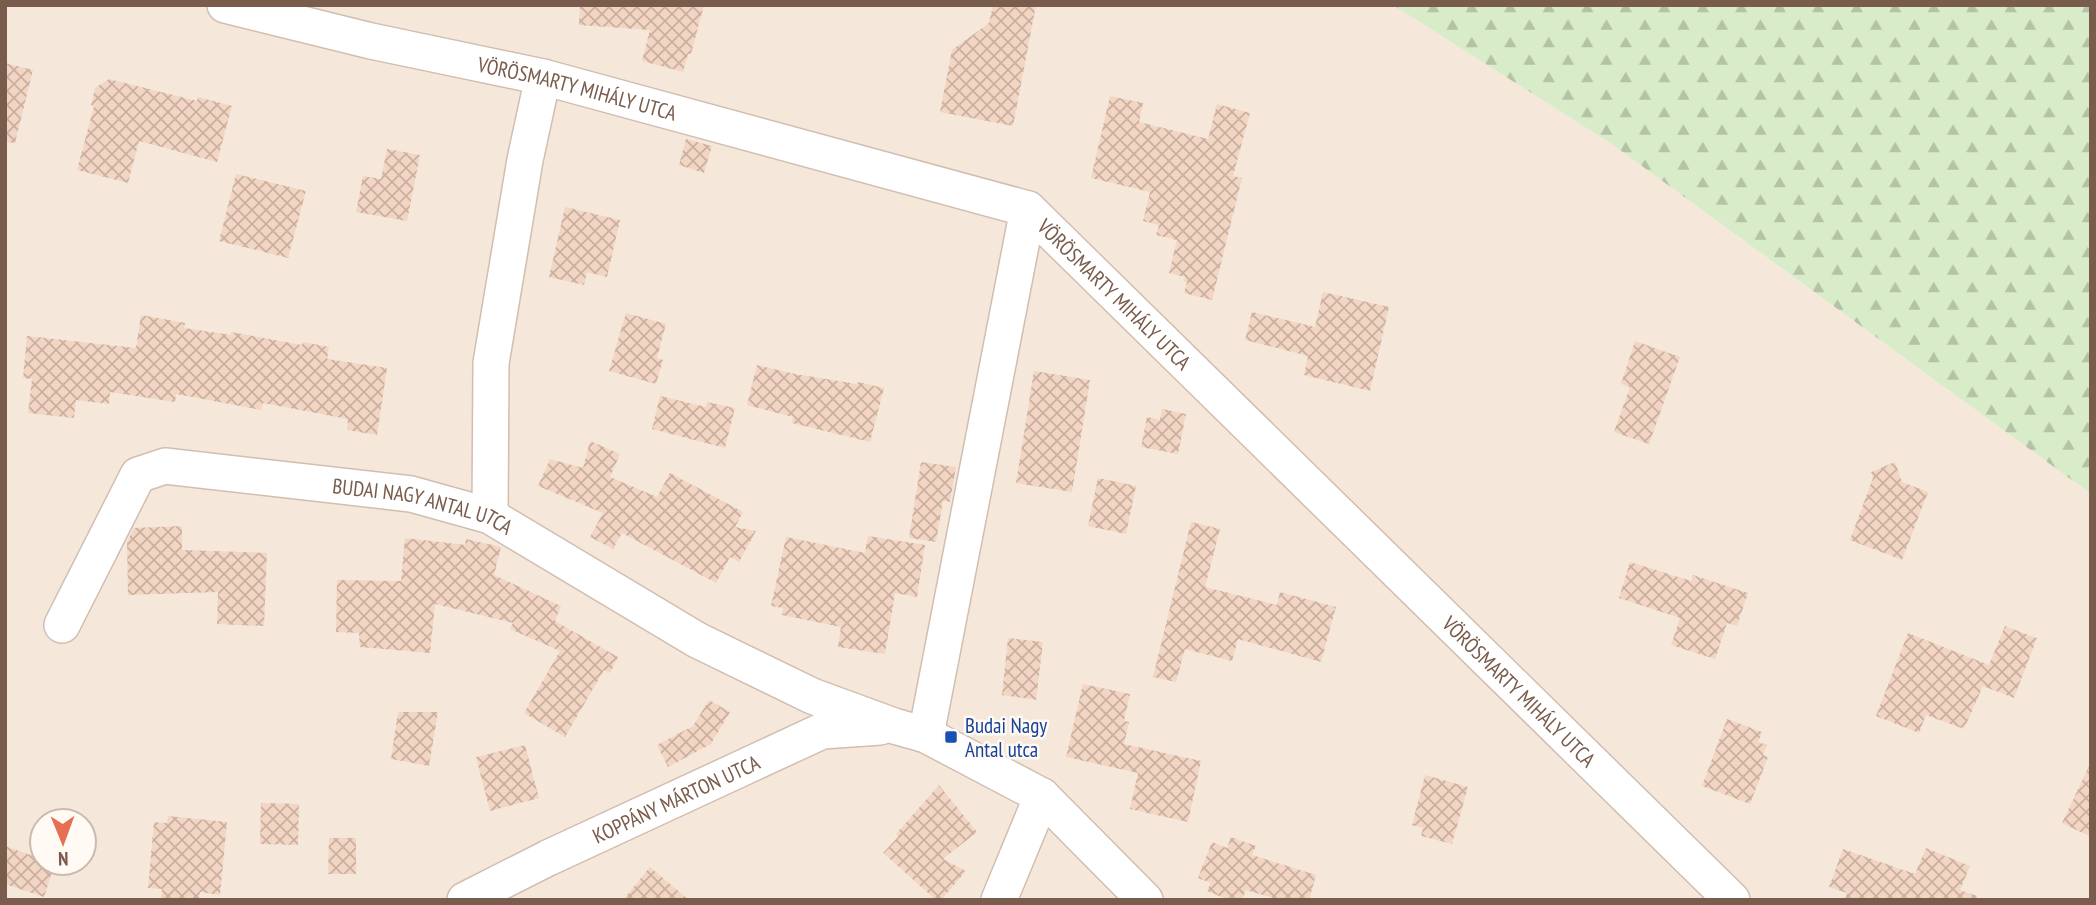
<svg xmlns="http://www.w3.org/2000/svg" width="2096" height="905" font-family="'PT Sans Narrow',sans-serif">
	<style>
		.residential { fill: #f5e8da; fill-rule: evenodd }
		.forest { fill: url(#forest-firs) }
		.building { fill: url(#building-cross-hatch) }
		.lines { fill: none; stroke-linecap: round; stroke-linejoin: round }
		.minor-casing { stroke: #d1beb0; stroke-width: 38 }
		.minor { stroke: #fff; stroke-width: 35 }
		.transit-dot { fill: #1a4fb4; stroke: #fffaf3; stroke-width: 2.5 }
		.labels { text-anchor: middle; dominant-baseline: central; stroke-width: 5; stroke-linejoin: round; paint-order: stroke }
		.street-label { font-size: 21px; fill: #7a5c4d; stroke: #fffaf3 }
		.transit-label { font-size: 21px; fill: #164399; stroke: #fffaf3; text-anchor: start }
	</style>
	<defs>
		<pattern id="forest-firs" width="22" height="20" patternUnits="userSpaceOnUse" patternTransform="scale(1.75)"><rect width="22" height="20" fill="#d8ecc9"/><path d="M5 1l3.5 6h-7zM16 11l3.5 6h-7z" fill="#b4c2a5"/></pattern>
		<pattern id="building-cross-hatch" width="8" height="8" patternUnits="userSpaceOnUse" patternTransform="scale(1.75)"><rect width="8" height="8" fill="#f3d5c3"/><path d="M0 0l8 8M0 8l8-8" fill="none" stroke="#cab0a1"/></pattern>
	</defs>
	<rect width="100%" height="100%" fill="#fdf6ec"/>
	<path class="residential" d="M 5,5 L 1393,5 L 1613,145 L 2091,494 L 2091,900 L 5,900 ZM 42,821 L 84,821 L 84,863 L 42,863 Z"/>
	<path class="forest" d="M 1393,5 L 2091,5 L 2091,494 L 1613,145 Z"/>
	<path class="building" d="M 580,5 L 704,5 L 691,54 L 688,54 L 683,72 L 642,61 L 650,30 L 579,25 Z
		M 993,5 L 1036,5 L 1013,126 L 940,112 L 952,50 L 989,23 Z
		M 5,63 L 33,70 L 15,143 L 5,142 Z
		M 109,79 L 197,101 L 198,97 L 232,106 L 217,162 L 139,141 L 128,183 L 77,170 L 94,106 L 91,105 L 95,88 Z
		M 1110,96 L 1143,103 L 1139,122 L 1208,139 L 1217,104 L 1250,113 L 1233,176 L 1242,178 L 1212,300 L 1184,293 L 1187,282 L 1184,281 L 1185,277 L 1169,273 L 1177,240 L 1156,235 L 1159,225 L 1143,221 L 1150,192 L 1091,178 Z
		M 686,139 L 712,146 L 704,173 L 679,165 Z
		M 387,149 L 420,155 L 407,221 L 356,212 L 363,176 L 381,179 Z
		M 236,174 L 306,191 L 288,258 L 219,241 Z
		M 565,207 L 620,220 L 607,277 L 587,272 L 584,285 L 549,277 Z
		M 1323,292 L 1389,307 L 1370,391 L 1304,375 L 1308,356 L 1245,340 L 1252,312 L 1315,327 Z
		M 626,313 L 666,324 L 657,358 L 663,360 L 656,384 L 609,371 Z
		M 141,315 L 185,323 L 184,328 L 231,335 L 231,332 L 302,345 L 303,342 L 329,347 L 327,359 L 387,368 L 377,435 L 347,430 L 348,419 L 263,403 L 261,410 L 176,394 L 175,402 L 110,392 L 109,404 L 76,400 L 74,418 L 28,413 L 32,379 L 23,378 L 27,336 L 136,348 Z
		M 1635,341 L 1680,357 L 1649,444 L 1614,432 L 1630,387 L 1621,384 Z
		M 757,365 L 795,374 L 857,384 L 858,382 L 884,388 L 870,442 L 792,423 L 793,417 L 747,405 Z
		M 1034,371 L 1090,380 L 1072,492 L 1016,483 Z
		M 660,396 L 706,407 L 707,402 L 735,408 L 725,448 L 652,429 Z
		M 1162,409 L 1186,414 L 1178,454 L 1141,447 L 1147,417 L 1160,420 Z
		M 590,441 L 620,454 L 610,477 L 657,497 L 670,473 L 743,512 L 735,527 L 756,531 L 739,562 L 730,557 L 716,583 L 622,533 L 613,549 L 590,537 L 603,513 L 538,486 L 550,459 L 583,468 Z
		M 921,462 L 956,467 L 950,502 L 943,501 L 936,542 L 909,538 Z
		M 1895,462 L 1902,482 L 1928,492 L 1902,560 L 1850,540 L 1873,478 L 1871,472 Z
		M 1098,478 L 1136,486 L 1126,534 L 1088,526 Z
		M 1191,522 L 1220,529 L 1205,587 L 1277,605 L 1280,592 L 1336,607 L 1321,662 L 1238,639 L 1232,661 L 1185,649 L 1176,682 L 1153,677 Z
		M 182,526 L 182,550 L 267,553 L 264,626 L 217,624 L 218,592 L 128,595 L 127,542 L 134,528 Z
		M 868,536 L 925,545 L 917,597 L 895,593 L 885,654 L 838,647 L 841,627 L 782,615 L 783,608 L 771,606 L 786,537 L 865,553 Z
		M 405,538 L 465,545 L 466,539 L 501,547 L 494,575 L 561,606 L 555,621 L 618,657 L 610,673 L 604,670 L 565,737 L 524,713 L 560,651 L 510,629 L 513,623 L 435,604 L 430,653 L 360,647 L 359,633 L 336,632 L 337,580 L 401,581 Z
		M 1630,562 L 1691,581 L 1693,575 L 1748,593 L 1737,626 L 1727,623 L 1715,659 L 1671,645 L 1680,618 L 1619,598 Z
		M 2005,626 L 2037,638 L 2014,698 L 1983,686 L 1964,729 L 1926,715 L 1919,733 L 1876,716 L 1908,633 L 1989,665 Z
		M 1008,638 L 1043,642 L 1036,700 L 1002,695 Z
		M 1083,684 L 1130,694 L 1124,721 L 1129,722 L 1124,744 L 1201,761 L 1188,822 L 1130,809 L 1138,773 L 1066,757 Z
		M 709,700 L 730,712 L 711,744 L 668,767 L 657,745 L 693,726 Z
		M 398,712 L 438,712 L 429,766 L 391,759 Z
		M 1727,719 L 1762,732 L 1758,742 L 1767,745 L 1763,755 L 1768,757 L 1750,804 L 1702,786 Z
		M 525,745 L 539,798 L 490,811 L 476,757 Z
		M 2091,762 L 2091,837 L 2062,823 Z
		M 1425,775 L 1468,787 L 1452,844 L 1421,836 L 1423,828 L 1412,825 Z
		M 939,785 L 977,832 L 943,859 L 966,871 L 941,900 L 936,900 L 883,853 L 898,837 L 896,834 Z
		M 261,803 L 299,804 L 298,845 L 260,844 Z
		M 168,816 L 227,822 L 220,895 L 200,892 L 199,900 L 161,900 L 162,889 L 148,888 L 154,822 L 167,823 Z
		M 1231,837 L 1256,846 L 1252,855 L 1316,875 L 1309,900 L 1280,900 L 1246,890 L 1242,900 L 1229,900 L 1207,891 L 1211,883 L 1198,878 L 1212,842 L 1227,848 Z
		M 329,838 L 356,838 L 356,874 L 328,874 Z
		M 5,846 L 42,859 L 42,863 L 55,863 L 44,897 L 5,884 Z
		M 1926,848 L 1970,866 L 1960,890 L 1977,896 L 1976,900 L 1845,900 L 1847,893 L 1829,887 L 1843,849 L 1915,874 Z
		M 650,867 L 689,900 L 623,900 Z"/>
	<g class="lines">
		<g class="minor-casing">
			<g id="minor">
				<path id="s1" d="M 225,5 L 371,41 L 543,77 L 1028,209 L 1732,900"/>
				<path d="M 490,516 L 491,363 L 525,160 L 543,77"/>
				<path id="s2" d="M 62,625 L 138,475 L 165,466 L 411,494 L 490,516 L 697,640 L 812,696 L 894,726 L 926,735 L 1042,796 L 1145,900"/>
				<path d="M 926,735 L 1028,209"/>
				<path id="s3" d="M 465,900 L 548,858 L 822,731 L 880,727"/>
				<path d="M 999,900 L 1042,796"/>
			</g>
		</g>
		<use href="#minor" class="minor"/>
	</g>
	<rect class="transit-dot" x="944" y="730" width="14" height="14" rx="3.5"/>
	<g class="labels">
		<g class="street-label">
			<text stroke="none"><textPath href="#s1" startOffset="362">VÖRÖSMARTY MIHÁLY UTCA</textPath></text>
			<text stroke="none"><textPath href="#s1" startOffset="950">VÖRÖSMARTY MIHÁLY UTCA</textPath></text>
			<text stroke="none"><textPath href="#s2" startOffset="458">BUDAI NAGY ANTAL UTCA</textPath></text>
			<text stroke="none"><textPath href="#s1" startOffset="1517">VÖRÖSMARTY MIHÁLY UTCA</textPath></text>
			<text stroke="none"><textPath href="#s3" startOffset="234">KOPPÁNY MÁRTON UTCA</textPath></text>
		</g>
		<g class="transit-label">
			<text x="965" y="725">Budai Nagy<tspan x="965" dy="24">Antal utca</tspan></text>
		</g>
	</g>
	<rect width="2096" height="905" fill="none" stroke="#7a5c4d" stroke-width="14"/>
	<g transform="translate(63 842) rotate(179)"><circle r="33" fill="#fffaf3" stroke="#cabbb1" stroke-width="2"/>
	<path d="M0-5L12 26L0 18L-12 26Z" fill="#e76f51"/>
	<text y="-10" font-size="19" font-weight="bold" text-anchor="middle" fill="#7a5c4d">N</text>
	</g>
</svg>
